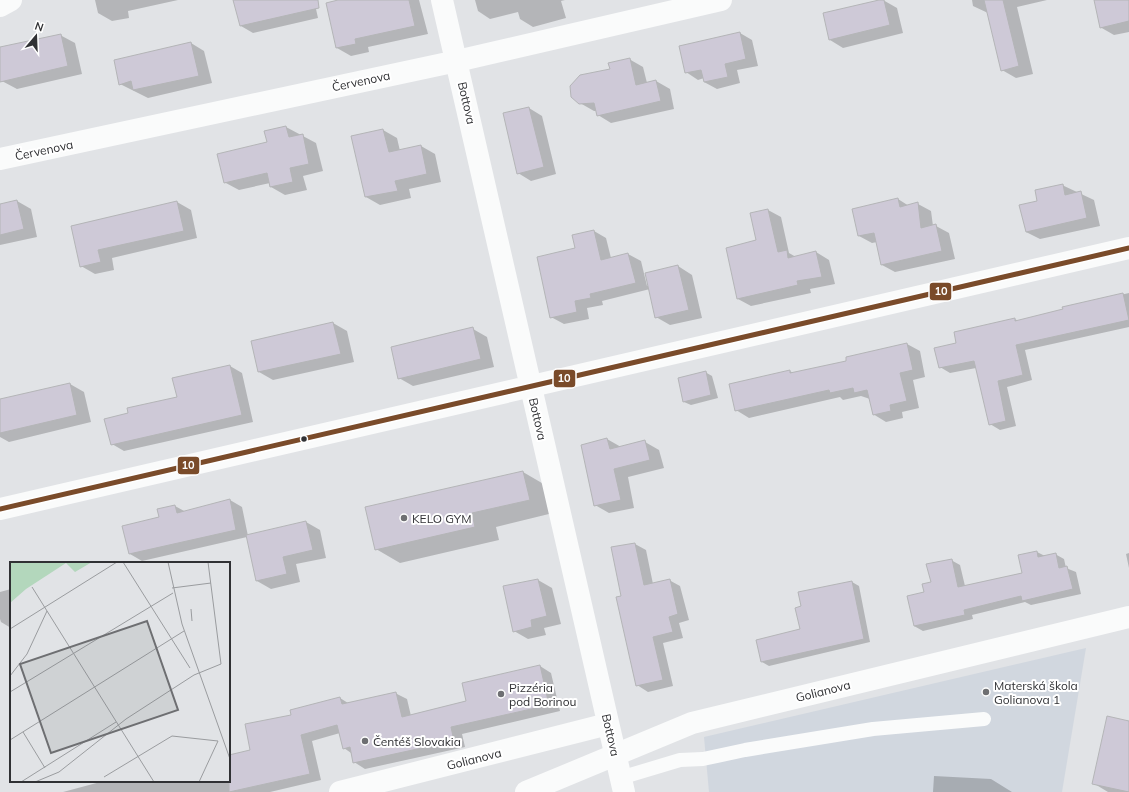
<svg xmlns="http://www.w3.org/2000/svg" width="1129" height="792" font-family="Mulish,sans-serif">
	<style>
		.built { fill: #d1d7df }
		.shadow { fill: #0003 }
		.building { fill: #cec9d7; stroke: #b4b5b7 }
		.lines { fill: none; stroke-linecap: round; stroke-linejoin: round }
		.service { stroke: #fafbfb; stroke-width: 14 }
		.minor { stroke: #fafbfb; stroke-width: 22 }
		.tertiary { stroke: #fafbfb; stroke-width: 22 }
		.bus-1-casing { stroke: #fff; stroke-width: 8 }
		.bus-1 { stroke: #7a4b2a; stroke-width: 5 }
		.bus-dot { fill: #303134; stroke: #fff; stroke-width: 1.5 }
		.poi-dot { fill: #6e6f72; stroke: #fff; stroke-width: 1.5 }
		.labels { text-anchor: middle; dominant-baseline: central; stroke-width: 4; stroke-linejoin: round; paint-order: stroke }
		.street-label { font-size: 12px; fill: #303134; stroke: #fff }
		.poi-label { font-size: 12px; fill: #303134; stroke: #fff; text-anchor: start }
		.inset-road { fill: none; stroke: #9a9c9f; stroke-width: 1 }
		.view { fill: #6e6f72; fill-opacity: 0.15; stroke: #6e6f72; stroke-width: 2 }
		.inset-edge { fill: none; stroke: #303134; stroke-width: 2 }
		.line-badge { stroke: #fff; stroke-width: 1.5 }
		.badge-label { font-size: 11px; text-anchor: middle; font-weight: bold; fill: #fff }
	</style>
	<rect width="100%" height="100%" fill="#e1e3e6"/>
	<path class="built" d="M 1086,648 L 1062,792 L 709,792 L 704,737 Z"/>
	<path class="shadow" d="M 95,0 L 178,0 L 128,11 L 129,18 L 112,21 L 98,13 Z
		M 234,0 L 314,0 L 318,18 L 253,33 L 241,26 Z
		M 342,0 L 419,0 L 428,34 L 368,47 L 369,52 L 351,56 L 337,48 Z
		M 475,0 L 565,0 L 561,1 L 566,18 L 533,27 L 520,19 L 518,12 L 490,19 L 478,11 Z
		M 883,0 L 897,8 L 903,33 L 843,48 L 830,40 Z
		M 972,0 L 1047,0 L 1017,7 L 1033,74 L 1016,78 L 1002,70 L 988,13 L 973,6 Z
		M 1095,0 L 1129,0 L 1129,32 L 1114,35 L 1100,27 Z
		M 740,33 L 752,40 L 758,66 L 737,70 L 740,83 L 717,89 L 704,82 L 704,78 L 698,80 L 686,72 Z
		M 60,35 L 75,43 L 82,74 L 17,89 L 0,80 L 0,48 Z
		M 191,43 L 204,51 L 212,83 L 148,98 L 120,84 Z
		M 629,59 L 643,67 L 647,83 L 656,81 L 670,89 L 674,109 L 611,123 L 598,115 L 597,111 L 594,111 L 580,103 L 611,69 Z
		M 529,108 L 542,116 L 556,174 L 531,181 L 518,173 L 504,114 Z
		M 286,127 L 316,143 L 323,171 L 303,176 L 307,190 L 285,195 L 271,187 L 270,183 L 239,190 L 224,182 Z
		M 383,130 L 397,138 L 400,151 L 421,146 L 435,154 L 441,182 L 409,189 L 411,198 L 380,205 L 366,197 Z
		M 1062,185 L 1094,200 L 1100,226 L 1040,239 L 1026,232 L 1038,202 Z
		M 898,199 L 909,206 L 918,204 L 931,211 L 933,226 L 936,226 L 949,233 L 955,259 L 895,272 L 882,265 L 877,242 L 872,243 L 859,236 Z
		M 17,201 L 31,209 L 37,237 L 0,245 L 0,205 Z
		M 177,202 L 191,210 L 197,238 L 112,258 L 114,270 L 95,274 L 81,266 L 72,226 Z
		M 768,210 L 781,217 L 789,253 L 796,257 L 816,252 L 829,260 L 835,284 L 810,289 L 811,293 L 751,306 L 738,299 Z
		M 594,231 L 606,238 L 611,258 L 628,254 L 641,261 L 647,286 L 678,266 L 692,275 L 702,318 L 670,325 L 656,317 L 650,289 L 602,301 L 603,305 L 587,308 L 589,319 L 564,324 L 551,317 L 576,249 Z
		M 1129,293 L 1129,327 L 1025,350 L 1032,380 L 1007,387 L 1016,426 L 1000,430 L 990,424 L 976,368 L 950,373 L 940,367 L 958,343 L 1015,319 L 1018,321 L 1064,310 L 1063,308 Z
		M 333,323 L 347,331 L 354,362 L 273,380 L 259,372 Z
		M 473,329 L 487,337 L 494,367 L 413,386 L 399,378 Z
		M 907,344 L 920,351 L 925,377 L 913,380 L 919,408 L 902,412 L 903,418 L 886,422 L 873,414 L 870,399 L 861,396 L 843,400 L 840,397 L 749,418 L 736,410 L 790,371 L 793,373 L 848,362 Z
		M 230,366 L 242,373 L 253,422 L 124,451 L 112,444 L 178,397 Z
		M 705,372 L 712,376 L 718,398 L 691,405 L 684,402 Z
		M 70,384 L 84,392 L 91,422 L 9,442 L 0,437 L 0,400 Z
		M 607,439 L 621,447 L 645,442 L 659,450 L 664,468 L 628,477 L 634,508 L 609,513 L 595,505 Z
		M 523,472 L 547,486 L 553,513 L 496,527 L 499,540 L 400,563 L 376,549 Z
		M 230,500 L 242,507 L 248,536 L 306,522 L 320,530 L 326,558 L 296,564 L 300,582 L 271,589 L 257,581 L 247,537 L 142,561 L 130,554 L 160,518 L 158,510 L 175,506 L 186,512 Z
		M 635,544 L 646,550 L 653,584 L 669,580 L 680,586 L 689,620 L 679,623 L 683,638 L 663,643 L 673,686 L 648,692 L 637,685 L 622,597 Z
		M 1037,552 L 1045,556 L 1055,554 L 1064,559 L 1066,568 L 1076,572 L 1081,594 L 1031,605 L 1025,602 L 972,615 L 973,619 L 923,631 L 914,626 L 925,593 L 951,560 L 960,565 L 965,586 L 1023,573 Z
		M 1129,553 L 1129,568 L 1126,554 Z
		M 538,580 L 552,588 L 561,624 L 544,628 L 546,635 L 528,639 L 514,631 Z
		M 852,582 L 859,586 L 870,642 L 769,666 L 762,662 L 801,629 Z
		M 11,589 L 11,628 L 1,622 L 0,619 L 0,592 Z
		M 540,666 L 551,673 L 560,711 L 462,734 L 465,747 L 365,769 L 354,762 L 351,753 L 344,748 L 340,733 L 312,741 L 321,780 L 270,792 L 63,792 L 104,781 L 229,781 L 229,756 L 251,751 L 292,716 L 340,698 L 348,703 L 395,693 L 407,699 L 411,716 L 467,702 Z
		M 1129,722 L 1129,792 L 1108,792 L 1093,783 Z
		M 934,776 L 991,779 L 1012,792 L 933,792 Z"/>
	<path class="building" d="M 233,0 L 318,0 L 319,8 L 240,26 Z
		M 338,0 L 409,0 L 415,26 L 355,39 L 356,44 L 336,48 L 326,3 Z
		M 879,0 L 884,0 L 890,25 L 829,40 L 823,13 Z
		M 984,0 L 1003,0 L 1019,66 L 1001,71 Z
		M 1094,0 L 1129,0 L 1129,21 L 1100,28 Z
		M 740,32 L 746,59 L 725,64 L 728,77 L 704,82 L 701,70 L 685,73 L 679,46 Z
		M 61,34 L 68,66 L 0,82 L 0,47 Z
		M 191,42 L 199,76 L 133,90 L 131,81 L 119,85 L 114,60 Z
		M 630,58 L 636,85 L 656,80 L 661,101 L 597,116 L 594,103 L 579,104 L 571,97 L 570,86 L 580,75 L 610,69 L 608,63 Z
		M 529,107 L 544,167 L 517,174 L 503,113 Z
		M 286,126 L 289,137 L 303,134 L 309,164 L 290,168 L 293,182 L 270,187 L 267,173 L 224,183 L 217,154 L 267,142 L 264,131 Z
		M 383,129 L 389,152 L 421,145 L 427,174 L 395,181 L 398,191 L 365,197 L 351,136 Z
		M 1063,184 L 1065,195 L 1081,191 L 1087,218 L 1026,232 L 1019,205 L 1037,201 L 1035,190 Z
		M 898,198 L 900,207 L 918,202 L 921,228 L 936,224 L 942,251 L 881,265 L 874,233 L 858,236 L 852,209 Z
		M 17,200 L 24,229 L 0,235 L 0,204 Z
		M 177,201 L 184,231 L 98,250 L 101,262 L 80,267 L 71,226 Z
		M 768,209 L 778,252 L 787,250 L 788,258 L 816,251 L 822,277 L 797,281 L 798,285 L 737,299 L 726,248 L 756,240 L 750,213 Z
		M 594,230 L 601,260 L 628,253 L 636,283 L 590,294 L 591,298 L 575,301 L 577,312 L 550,318 L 537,257 L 575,248 L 572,235 Z
		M 678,265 L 689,310 L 655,318 L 645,273 Z
		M 1123,293 L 1129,320 L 1016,345 L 1023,375 L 998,381 L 1006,421 L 989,425 L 974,361 L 939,368 L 934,348 L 956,343 L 954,332 L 1015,318 L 1015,321 L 1063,309 L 1062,307 Z
		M 333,322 L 341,354 L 258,372 L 251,341 Z
		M 473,327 L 481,359 L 398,379 L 391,347 Z
		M 907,343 L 913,370 L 900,373 L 907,401 L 890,405 L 891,411 L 873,415 L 867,390 L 854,393 L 853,388 L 830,393 L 829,390 L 735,411 L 729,384 L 790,370 L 790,373 L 846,361 L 846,357 Z
		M 230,365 L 242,415 L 111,445 L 104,419 L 128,413 L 127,408 L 177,397 L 172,378 Z
		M 706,371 L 711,395 L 683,402 L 678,378 Z
		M 70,383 L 77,415 L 0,433 L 0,399 Z
		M 607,438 L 610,449 L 645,440 L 650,460 L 614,469 L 621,500 L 594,506 L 581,445 Z
		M 523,471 L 530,500 L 472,513 L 475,527 L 375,550 L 365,507 Z
		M 230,499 L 236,530 L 129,554 L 122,526 L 159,517 L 157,509 L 175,505 L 177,513 Z
		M 306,521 L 313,550 L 283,557 L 287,574 L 256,581 L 246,535 Z
		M 635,543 L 644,585 L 670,579 L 678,614 L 669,617 L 673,632 L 653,637 L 663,680 L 636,686 L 616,597 L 621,596 L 611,547 Z
		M 1037,551 L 1038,557 L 1056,553 L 1059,568 L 1067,566 L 1073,589 L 1022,601 L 1021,596 L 964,610 L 965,615 L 914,626 L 907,596 L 924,592 L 922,584 L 931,582 L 926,564 L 952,559 L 958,587 L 1022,573 L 1018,555 Z
		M 538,579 L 547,616 L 531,620 L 532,627 L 513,632 L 503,586 Z
		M 852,581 L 864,639 L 761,662 L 756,640 L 800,629 L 795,608 L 801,606 L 798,592 Z
		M 540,665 L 549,705 L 451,727 L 454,741 L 353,763 L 350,747 L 343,749 L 337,725 L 301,735 L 310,774 L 229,792 L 229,755 L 250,750 L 245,724 L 291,715 L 290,710 L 340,697 L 342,704 L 396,692 L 402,717 L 466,701 L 462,683 Z
		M 1107,716 L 1129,721 L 1129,792 L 1092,784 Z"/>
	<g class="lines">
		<path class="service" d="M 620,778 L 680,760 L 703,759 L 745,750 L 873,729 L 984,719"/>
		<path class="minor" d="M 442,0 L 624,792
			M 0,6 L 11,0
			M 0,159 L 457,61 L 721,0
			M 0,509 L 1129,248
			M 340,792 L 608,724"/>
		<path class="tertiary" d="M 526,792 L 692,723 L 1129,617"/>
		<g class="bus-1-casing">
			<path id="bus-1" d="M 0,509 L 1129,248"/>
		</g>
		<use href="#bus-1" class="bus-1"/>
	</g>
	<circle class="bus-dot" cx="304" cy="439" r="3.5"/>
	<g class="poi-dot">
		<circle cx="404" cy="518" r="4"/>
		<circle cx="986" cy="692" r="4"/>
		<circle cx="501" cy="694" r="4"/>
		<circle cx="365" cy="741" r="4"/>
	</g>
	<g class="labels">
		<g class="street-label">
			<text transform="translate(361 81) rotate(-12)">Červenova</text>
			<text transform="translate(467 103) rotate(77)">Bottova</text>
			<text transform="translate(44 150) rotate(-12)">Červenova</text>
			<text transform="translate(538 419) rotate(77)">Bottova</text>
			<text transform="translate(823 691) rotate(-14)">Golianova</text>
			<text transform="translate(611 735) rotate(77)">Bottova</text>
			<text transform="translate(474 759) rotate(-14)">Golianova</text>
		</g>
		<g class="poi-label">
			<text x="412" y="518">KELO GYM</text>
			<text x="994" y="685">Materská škola<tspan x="994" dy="14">Golianova 1</tspan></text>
			<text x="509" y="687">Pizzéria<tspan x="509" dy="14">pod Borinou</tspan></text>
			<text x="373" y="741">Čentéš Slovakia</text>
		</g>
	</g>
	<g transform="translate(10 562)">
		<rect width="220" height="220" fill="#e1e3e6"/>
		<path d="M 0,0 L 82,0 L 65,10 L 56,1 L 16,27 L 0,41 Z" fill="#b3d7bc"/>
		<path class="inset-road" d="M 113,0 L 180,106M 158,0 L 172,62 L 220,197M 22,25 L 144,220M 162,26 L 201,21M 181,47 L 182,59M 0,67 L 107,0M 0,114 L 17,92 L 37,49M 0,130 L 163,31M 13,170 L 35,206M 0,178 L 174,69M 94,215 L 162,174 L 208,179M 11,220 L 106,160M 25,220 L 49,210 L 116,157 L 184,113 L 211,102 L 198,0M 189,220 L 208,179"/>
		<path class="view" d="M 137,59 L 168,148 L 41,191 L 10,102 Z"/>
		<rect width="220" height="220" class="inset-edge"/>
	</g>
	<g class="line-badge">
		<rect x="929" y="282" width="23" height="19" rx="4" fill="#7a4b2a"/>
		<rect x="553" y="369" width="23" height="19" rx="4" fill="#7a4b2a"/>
		<rect x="177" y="456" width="23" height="19" rx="4" fill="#7a4b2a"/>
	</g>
	<g class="badge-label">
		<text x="941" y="295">10</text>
		<text x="564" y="382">10</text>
		<text x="188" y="469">10</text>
	</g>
	<g transform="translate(36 36) rotate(19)" stroke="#ffffff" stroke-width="3" paint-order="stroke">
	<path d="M0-3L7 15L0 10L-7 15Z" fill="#303134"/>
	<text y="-6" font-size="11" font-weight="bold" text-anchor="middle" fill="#303134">N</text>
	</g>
</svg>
